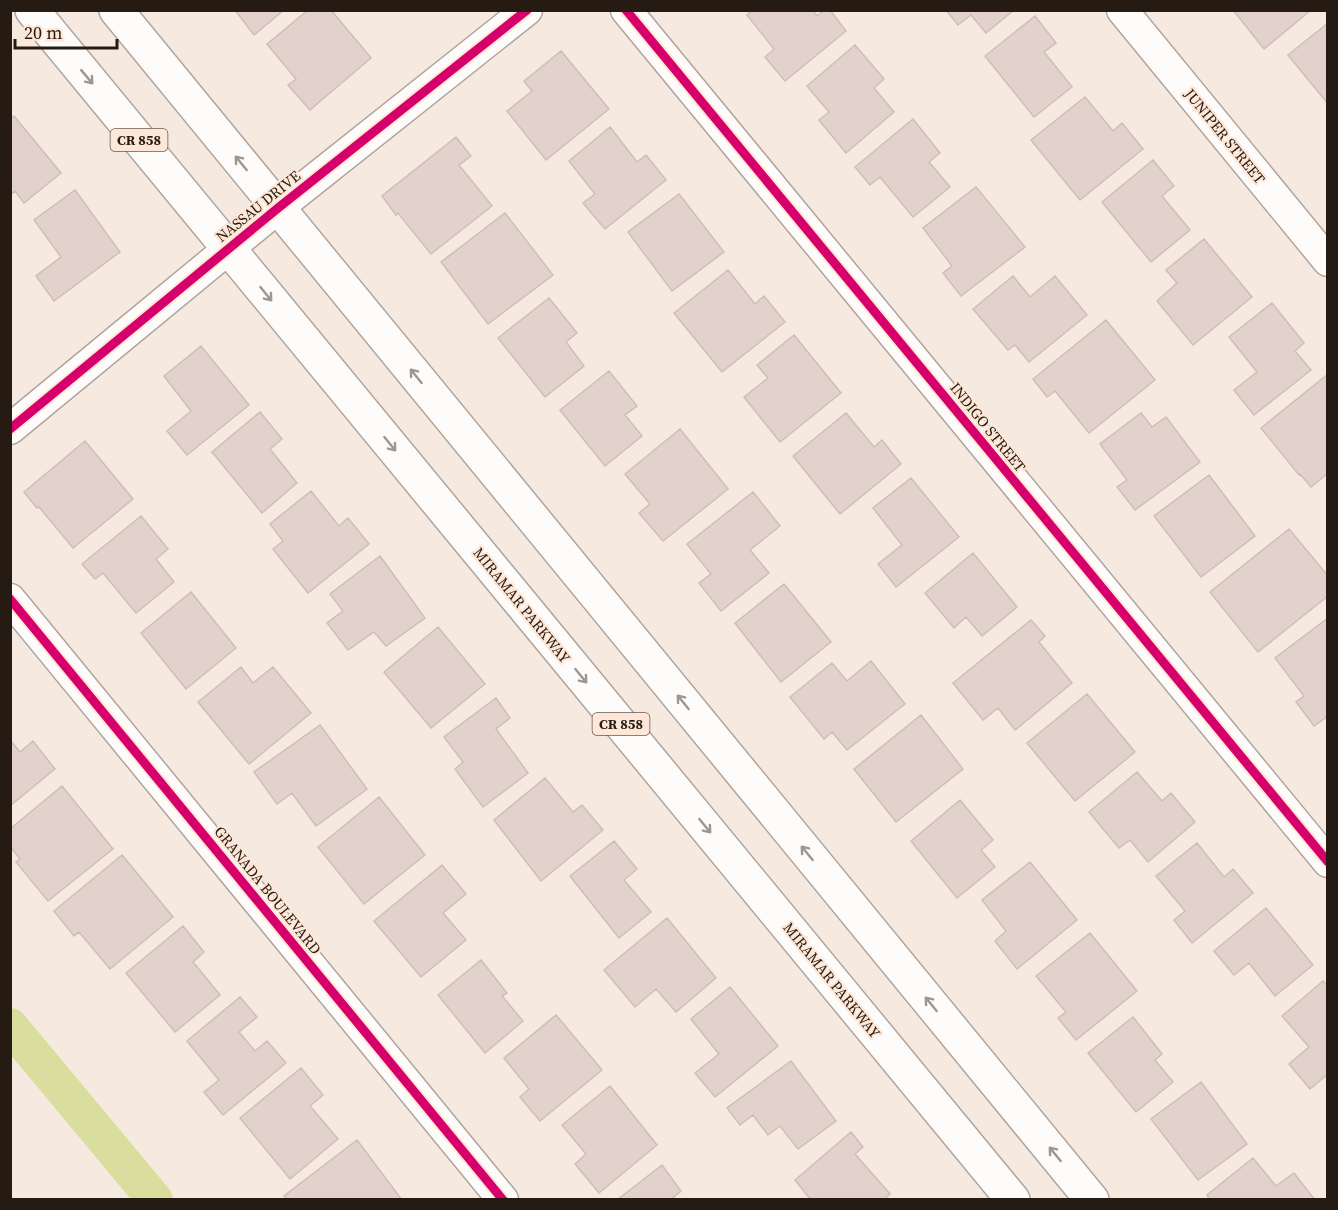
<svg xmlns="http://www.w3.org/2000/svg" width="1338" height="1210" font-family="'Source Serif 4',serif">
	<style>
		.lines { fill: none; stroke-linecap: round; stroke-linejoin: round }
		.canal { stroke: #d9dd9e; stroke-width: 36 }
		.building { fill: #e3d2cc; stroke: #cbbfba; stroke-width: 1.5 }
		.minor-casing { stroke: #b0a59d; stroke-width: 33 }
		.primary-casing { stroke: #b0a59d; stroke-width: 36 }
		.minor { stroke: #fefcfa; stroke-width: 30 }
		.primary { stroke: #fefcfa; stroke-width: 33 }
		.cycleway-casing { stroke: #ffe7d7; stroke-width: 13 }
		.cycleway { stroke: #d6006c; stroke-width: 9 }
		.oneway { stroke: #9c9792 }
		.labels { text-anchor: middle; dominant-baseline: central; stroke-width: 4.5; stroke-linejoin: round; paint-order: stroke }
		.shield { fill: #ffe7d7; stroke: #66584e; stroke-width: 1.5 }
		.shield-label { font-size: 14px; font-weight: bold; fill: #251b13 }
		.street-label { font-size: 15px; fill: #251b13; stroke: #ffe7d7 }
	</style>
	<rect width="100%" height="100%" fill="#f6e9e0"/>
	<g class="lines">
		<path class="canal" d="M 10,1026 L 155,1200"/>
	</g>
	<path class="building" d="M 235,10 L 284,10 L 254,35 Z
		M 308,10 L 331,10 L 371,58 L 310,110 L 288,85 L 296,79 L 267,44 Z
		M 753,10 L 813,10 L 817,16 L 824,10 L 830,10 L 846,31 L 785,81 L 765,57 L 774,49 L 747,15 Z
		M 946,10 L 1014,10 L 986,33 L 971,15 L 958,25 Z
		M 1233,10 L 1311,10 L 1264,49 Z
		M 1035,16 L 1056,43 L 1044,52 L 1072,87 L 1034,117 L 985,56 Z
		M 1328,23 L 1328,104 L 1288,55 Z
		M 855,45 L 884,79 L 874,88 L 894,112 L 846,153 L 819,120 L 829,112 L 807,86 Z
		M 561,51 L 609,109 L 546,160 L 507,111 L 532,91 L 524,81 Z
		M 1085,97 L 1113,131 L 1122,123 L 1143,149 L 1080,200 L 1031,140 Z
		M 14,116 L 61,173 L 24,203 L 15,191 L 10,195 L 10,119 Z
		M 913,119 L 940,153 L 929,162 L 950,187 L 913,217 L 880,177 L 870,185 L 855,167 Z
		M 610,127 L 637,162 L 646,155 L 666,180 L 605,229 L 583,203 L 595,194 L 569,161 Z
		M 456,137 L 471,156 L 459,165 L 492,206 L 431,254 L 398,213 L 396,215 L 382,196 Z
		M 1153,160 L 1174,186 L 1162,196 L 1190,230 L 1151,262 L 1102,202 Z
		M 976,187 L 1025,247 L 961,296 L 943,273 L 952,266 L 923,228 Z
		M 75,190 L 120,252 L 54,301 L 36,276 L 61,257 L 34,220 Z
		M 679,194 L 724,252 L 672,291 L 628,232 Z
		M 505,213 L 553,275 L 488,324 L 441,262 Z
		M 1204,239 L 1252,297 L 1193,345 L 1157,301 L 1177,283 L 1166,270 Z
		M 728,270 L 755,304 L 764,296 L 785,322 L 722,372 L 674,313 Z
		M 1013,276 L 1030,297 L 1055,276 L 1087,315 L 1029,362 L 1015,345 L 1008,350 L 973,309 Z
		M 549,298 L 577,333 L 566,342 L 584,366 L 545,397 L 498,338 Z
		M 1272,303 L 1304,343 L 1295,351 L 1311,370 L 1254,415 L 1234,390 L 1257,372 L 1229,337 Z
		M 1106,320 L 1155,380 L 1089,433 L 1055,391 L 1047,397 L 1033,379 Z
		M 794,335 L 841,393 L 780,442 L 744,397 L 768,378 L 757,365 Z
		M 201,346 L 249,405 L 187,455 L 167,431 L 191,411 L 164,376 Z
		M 609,371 L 637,406 L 625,415 L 642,436 L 605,466 L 560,410 Z
		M 1328,374 L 1328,473 L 1311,487 L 1300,474 L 1299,475 L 1261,428 Z
		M 260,412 L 282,439 L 270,449 L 297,483 L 262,513 L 212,452 Z
		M 846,413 L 874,447 L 882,440 L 901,464 L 840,514 L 793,456 Z
		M 1141,413 L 1152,427 L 1166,417 L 1200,462 L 1135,510 L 1117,487 L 1127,480 L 1100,444 Z
		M 680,429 L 728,489 L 663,541 L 639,513 L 650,504 L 625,474 Z
		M 85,441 L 133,499 L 73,548 L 39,507 L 37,508 L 24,492 Z
		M 1209,475 L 1255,536 L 1201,577 L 1154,516 Z
		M 911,478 L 959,537 L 896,587 L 878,564 L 902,545 L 873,508 Z
		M 311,491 L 339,526 L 348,518 L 369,544 L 308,593 L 273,549 L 283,541 L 270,524 Z
		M 753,492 L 780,526 L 750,550 L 769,573 L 721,611 L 699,583 L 711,574 L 687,544 Z
		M 141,516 L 168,549 L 156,559 L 174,582 L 136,613 L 103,573 L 95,579 L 82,564 Z
		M 1289,529 L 1328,576 L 1328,596 L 1258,652 L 1210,592 Z
		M 973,553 L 1017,607 L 982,636 L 966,617 L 954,628 L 925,593 Z
		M 380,556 L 425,618 L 386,646 L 374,632 L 348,650 L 327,623 L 343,611 L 330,594 Z
		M 784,584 L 831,642 L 781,682 L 735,623 Z
		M 191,592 L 236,648 L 186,689 L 141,633 Z
		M 1328,618 L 1328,716 L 1314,726 L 1296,702 L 1304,696 L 1275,658 Z
		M 1031,620 L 1045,636 L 1039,642 L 1072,683 L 1015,730 L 998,708 L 983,720 L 953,683 Z
		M 438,627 L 485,684 L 431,728 L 384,672 Z
		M 871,661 L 905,704 L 847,750 L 832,732 L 824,739 L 790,697 L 832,663 L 847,681 Z
		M 241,667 L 253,683 L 273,667 L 311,713 L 249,764 L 198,702 Z
		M 1087,694 L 1135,752 L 1075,801 L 1027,743 Z
		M 496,698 L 510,718 L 496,729 L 528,773 L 483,807 L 455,769 L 463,762 L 444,737 Z
		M 921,715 L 963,769 L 896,822 L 854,769 Z
		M 320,725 L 367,789 L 316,826 L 292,793 L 277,804 L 254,772 Z
		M 10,740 L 20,752 L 33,741 L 55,769 L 10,806 Z
		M 1137,772 L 1162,801 L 1171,793 L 1195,822 L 1148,862 L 1130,840 L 1119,848 L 1089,812 Z
		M 545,778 L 573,812 L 582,805 L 603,830 L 541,881 L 494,820 Z
		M 62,786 L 113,849 L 48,901 L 16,862 L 20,859 L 10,846 L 10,829 Z
		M 379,797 L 425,855 L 364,904 L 318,847 Z
		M 960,800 L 993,840 L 981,850 L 995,867 L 957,898 L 911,841 Z
		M 614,841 L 637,869 L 624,880 L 651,912 L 619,938 L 570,876 Z
		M 1197,843 L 1224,877 L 1233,869 L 1253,893 L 1192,943 L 1174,920 L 1185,911 L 1156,876 Z
		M 122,855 L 173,917 L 110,969 L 79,932 L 74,936 L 54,911 Z
		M 1030,862 L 1077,920 L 1017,969 L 995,941 L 1006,931 L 982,900 Z
		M 442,865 L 466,894 L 443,913 L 466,940 L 421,977 L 374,921 Z
		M 1266,908 L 1313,965 L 1275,996 L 1249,963 L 1234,975 L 1214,951 Z
		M 667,918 L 716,978 L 676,1012 L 656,989 L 635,1007 L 604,970 Z
		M 183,926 L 204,952 L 193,962 L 220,995 L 175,1032 L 126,973 Z
		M 1090,933 L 1137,991 L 1076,1040 L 1058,1018 L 1066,1012 L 1036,976 Z
		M 481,960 L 507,993 L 502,996 L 523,1021 L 485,1053 L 438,995 Z
		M 1323,981 L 1328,986 L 1328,1074 L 1310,1089 L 1289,1064 L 1309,1047 L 1282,1016 Z
		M 730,987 L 778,1046 L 715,1097 L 695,1073 L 719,1054 L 691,1019 Z
		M 240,997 L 257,1017 L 239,1032 L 255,1051 L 267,1041 L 286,1063 L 223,1115 L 204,1092 L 219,1080 L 187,1041 Z
		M 556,1015 L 602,1070 L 540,1121 L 520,1097 L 529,1089 L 504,1058 Z
		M 1133,1017 L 1162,1054 L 1155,1060 L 1173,1082 L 1136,1112 L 1088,1053 Z
		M 791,1061 L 836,1121 L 798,1149 L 780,1126 L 768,1135 L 753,1115 L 740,1125 L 727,1108 Z
		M 301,1068 L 323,1095 L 310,1106 L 338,1139 L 290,1179 L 240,1118 Z
		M 1201,1082 L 1247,1144 L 1198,1180 L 1151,1119 Z
		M 610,1086 L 657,1145 L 599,1193 L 575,1164 L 586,1154 L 562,1125 Z
		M 851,1132 L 863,1147 L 855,1154 L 890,1194 L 883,1200 L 811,1200 L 795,1180 Z
		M 357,1140 L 402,1200 L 287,1200 L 284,1196 Z
		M 1253,1158 L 1276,1186 L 1294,1173 L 1315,1200 L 1210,1200 L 1207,1195 Z
		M 662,1165 L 681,1191 L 670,1200 L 617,1200 Z"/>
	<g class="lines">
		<g class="minor-casing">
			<path id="minor" d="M 626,10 L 1328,862
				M 1122,10 L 1328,261
				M 10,429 L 278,208 L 527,10
				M 10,599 L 503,1200"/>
		</g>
		<g class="primary-casing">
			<path id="primary" d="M 32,10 L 1013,1200
				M 116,10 L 1092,1200"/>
		</g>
		<use href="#minor" class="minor"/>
		<use href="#primary" class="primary"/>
		<g class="cycleway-casing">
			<path id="cycleway" d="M 626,10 L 1328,862
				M 10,429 L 278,208 L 527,10
				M 10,599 L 503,1200"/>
		</g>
		<use href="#cycleway" class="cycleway"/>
	</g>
	<defs><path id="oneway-shaft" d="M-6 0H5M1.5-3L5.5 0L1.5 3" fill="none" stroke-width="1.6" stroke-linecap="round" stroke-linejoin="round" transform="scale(1.5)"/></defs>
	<g class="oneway">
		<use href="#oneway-shaft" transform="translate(87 77) rotate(50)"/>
		<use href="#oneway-shaft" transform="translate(241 163) rotate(-129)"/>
		<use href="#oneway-shaft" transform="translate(266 294) rotate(51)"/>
		<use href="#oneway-shaft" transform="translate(416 376) rotate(-129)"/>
		<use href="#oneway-shaft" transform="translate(390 444) rotate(51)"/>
		<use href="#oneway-shaft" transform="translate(581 676) rotate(51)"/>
		<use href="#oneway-shaft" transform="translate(683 702) rotate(-129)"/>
		<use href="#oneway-shaft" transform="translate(705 826) rotate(51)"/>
		<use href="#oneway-shaft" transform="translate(807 853) rotate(-129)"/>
		<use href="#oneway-shaft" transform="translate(931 1004) rotate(-129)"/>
		<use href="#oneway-shaft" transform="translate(1055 1154) rotate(-129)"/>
	</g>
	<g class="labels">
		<g class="shield">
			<rect x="110.5" y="129" width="57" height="22" rx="4.5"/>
			<rect x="592.5" y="713" width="57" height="22" rx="4.5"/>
		</g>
		<g class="shield-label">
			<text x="139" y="140">CR 858</text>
			<text x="621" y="724">CR 858</text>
		</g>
		<g class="street-label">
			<text transform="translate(1225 136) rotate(51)">JUNIPER STREET</text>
			<text transform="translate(258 206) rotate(-39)">NASSAU DRIVE</text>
			<text transform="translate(988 427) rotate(51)">INDIGO STREET</text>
			<text transform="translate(522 605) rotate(51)">MIRAMAR PARKWAY</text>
			<text transform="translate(268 890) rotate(51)">GRANADA BOULEVARD</text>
			<text transform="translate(832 980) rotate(51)">MIRAMAR PARKWAY</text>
		</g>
	</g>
	<rect width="1338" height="1210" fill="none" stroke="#251b13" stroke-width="24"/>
	<path d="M15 39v9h102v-9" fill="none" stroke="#251b13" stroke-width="3"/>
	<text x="24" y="39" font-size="18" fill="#251b13" stroke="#ffe7d7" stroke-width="4.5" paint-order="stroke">20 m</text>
</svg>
